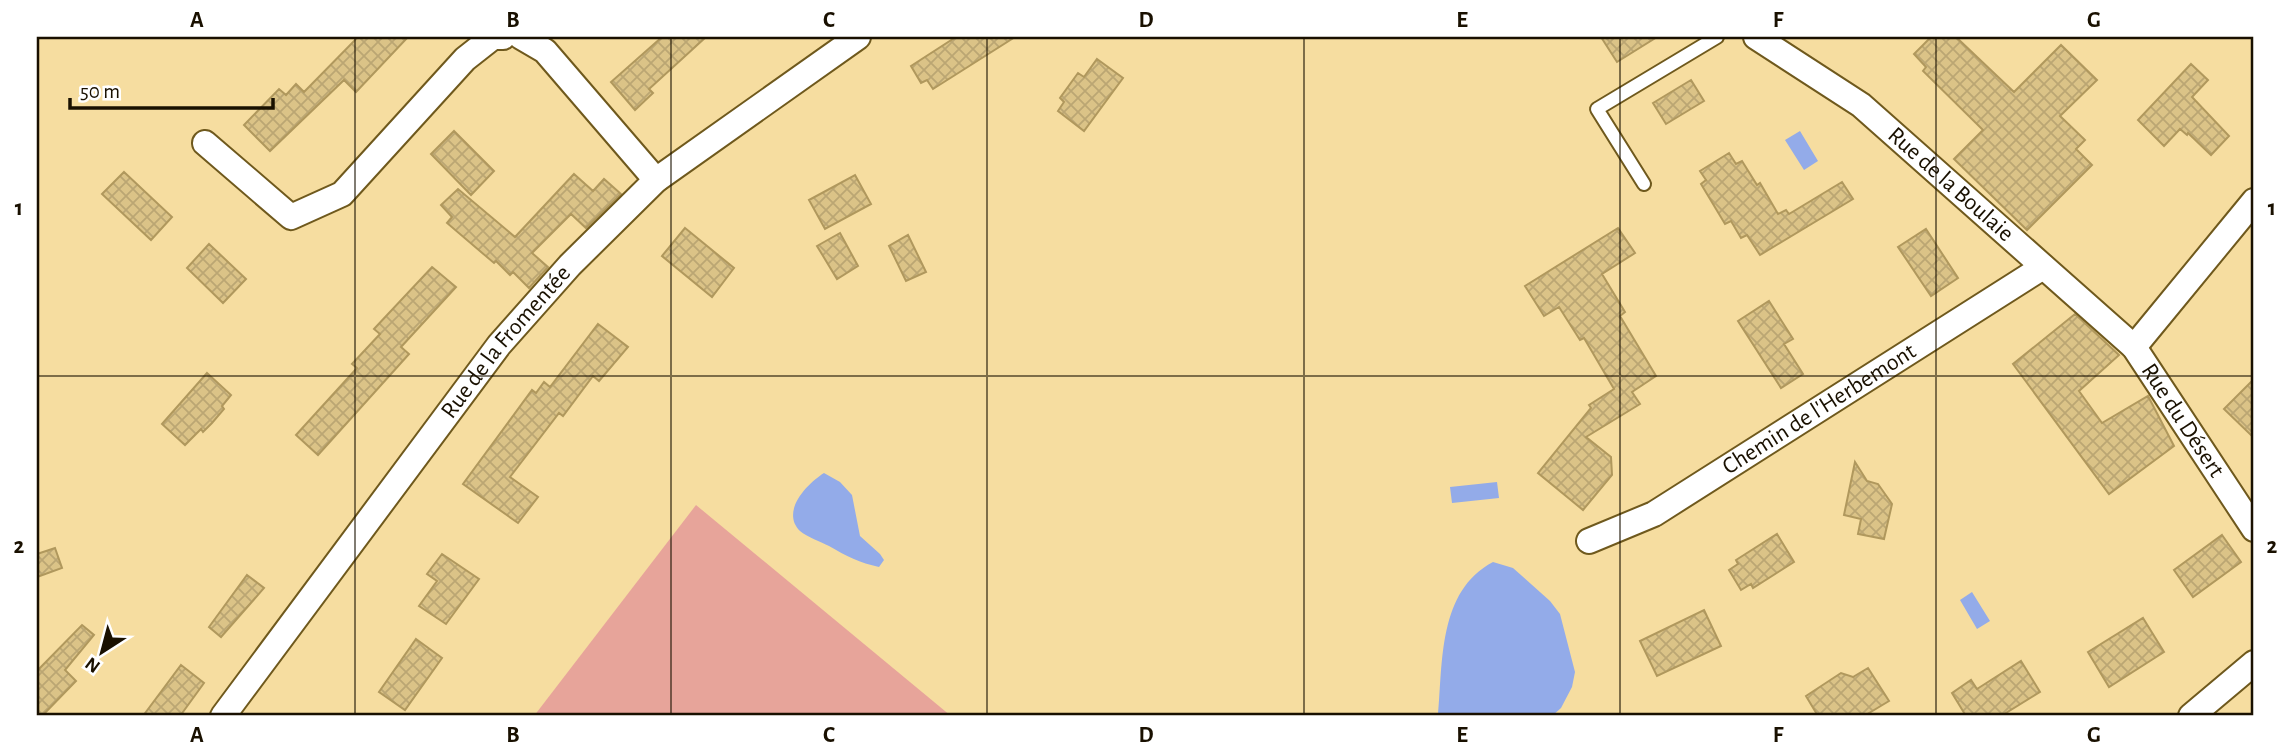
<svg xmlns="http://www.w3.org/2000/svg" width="2291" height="753" font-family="'Alegreya Sans',sans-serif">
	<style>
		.green { fill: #e7a49a }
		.water { fill: #93abe9 }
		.building { fill: url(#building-cross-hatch); stroke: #b0985d; stroke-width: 2 }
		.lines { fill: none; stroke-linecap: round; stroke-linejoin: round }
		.lane-casing { stroke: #6f591d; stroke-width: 16 }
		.street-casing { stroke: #6f591d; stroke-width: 28 }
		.lane { stroke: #fff; stroke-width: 12 }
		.street { stroke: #fff; stroke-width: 24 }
		.grid { fill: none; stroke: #191000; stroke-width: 2; stroke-opacity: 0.55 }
		.labels { text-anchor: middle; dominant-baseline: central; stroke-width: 5; stroke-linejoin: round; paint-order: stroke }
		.street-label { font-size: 24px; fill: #191000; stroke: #fff }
		.neatline { fill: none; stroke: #191000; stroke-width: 2.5 }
		.grid-label { font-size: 23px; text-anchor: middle; font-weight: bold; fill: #191000 }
	</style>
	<defs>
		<pattern id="building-cross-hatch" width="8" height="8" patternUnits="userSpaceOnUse" patternTransform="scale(1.75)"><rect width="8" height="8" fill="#dbc387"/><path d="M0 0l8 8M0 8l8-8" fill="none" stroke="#bba673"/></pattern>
	</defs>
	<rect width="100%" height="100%" fill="#f6dda0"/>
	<path class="green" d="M 696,505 L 951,716 L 534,716 Z"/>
	<path class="water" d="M 1800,131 L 1818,161 L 1804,170 L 1785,140 Z
		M 824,473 L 840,482 L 852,495 L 860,536 L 880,554 L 884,560 L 879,567 C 860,563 846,556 829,546 C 821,542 807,537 800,531 C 780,511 808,483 824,473 Z
		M 1497,482 L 1499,498 L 1452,503 L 1450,487 Z
		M 1493,562 L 1513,568 L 1550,601 L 1560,614 L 1575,672 L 1572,687 L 1561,708 L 1552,716 L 1438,716 C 1443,662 1438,591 1493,562 Z
		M 1972,592 L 1990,621 L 1977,629 L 1960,600 Z"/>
	<path class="building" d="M 358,37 L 408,37 L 356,92 L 344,80 L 270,151 L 244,125 L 279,89 L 286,95 L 296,84 L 304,92 Z
		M 662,37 L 706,37 L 649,89 L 653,93 L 635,110 L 611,82 Z
		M 956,37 L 1015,37 L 933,89 L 927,80 L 921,83 L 911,66 Z
		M 1601,37 L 1657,37 L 1617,62 Z
		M 1931,37 L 1956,37 L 2014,92 L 2061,45 L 2097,80 L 2060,116 L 2085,140 L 2076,149 L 2092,165 L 2027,230 L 1954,159 L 1983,130 L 1923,71 L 1926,67 L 1914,54 Z
		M 1097,59 L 1123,78 L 1084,131 L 1058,111 L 1064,102 L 1060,98 L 1078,73 L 1084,77 Z
		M 2191,64 L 2208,80 L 2192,97 L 2229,136 L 2211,155 L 2188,133 L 2187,135 L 2180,129 L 2164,146 L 2138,120 Z
		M 1691,80 L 1704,101 L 1666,124 L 1653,103 Z
		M 454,131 L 494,171 L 471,195 L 431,154 Z
		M 1729,153 L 1736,164 L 1742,161 L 1757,185 L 1760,183 L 1778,214 L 1786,210 L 1789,214 L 1842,182 L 1853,199 L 1760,255 L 1747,235 L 1741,238 L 1731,221 L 1725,224 L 1701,184 L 1706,180 L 1700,171 Z
		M 124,172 L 172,217 L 151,240 L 102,194 Z
		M 574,174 L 593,191 L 604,179 L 621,194 L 586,228 L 571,214 L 532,253 L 548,267 L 529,288 L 513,272 L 510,275 L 496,261 L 494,263 L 447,223 L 452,217 L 441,205 L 458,189 L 515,237 Z
		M 855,175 L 871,204 L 825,229 L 809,200 Z
		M 685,228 L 734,268 L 712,297 L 662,256 Z
		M 1618,228 L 1635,253 L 1602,274 L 1625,312 L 1620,316 L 1656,376 L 1632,392 L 1640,404 L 1586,437 L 1611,457 L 1612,475 L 1583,510 L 1538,473 L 1591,408 L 1589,405 L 1614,389 L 1584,338 L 1580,340 L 1559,307 L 1544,316 L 1525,286 Z
		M 1926,229 L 1958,278 L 1931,296 L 1898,247 Z
		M 840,233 L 858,266 L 837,279 L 817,246 Z
		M 908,235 L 926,272 L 906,281 L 889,246 Z
		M 209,244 L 246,279 L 223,303 L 187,268 Z
		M 432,267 L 456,287 L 401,347 L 409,354 L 318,455 L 296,435 L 357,368 L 352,364 L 380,334 L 374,329 Z
		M 1769,301 L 1793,339 L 1784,344 L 1803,374 L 1781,388 L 1738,321 Z
		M 2075,314 L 2119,355 L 2079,391 L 2102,423 L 2148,396 L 2174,446 L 2109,494 L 2013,364 Z
		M 598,324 L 628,347 L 599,381 L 593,376 L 563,416 L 559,413 L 510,477 L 538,497 L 518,523 L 463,484 L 532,390 L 536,393 L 544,382 L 550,387 Z
		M 207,373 L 231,395 L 222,406 L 224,409 L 212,423 L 203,432 L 201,429 L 185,445 L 162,424 Z
		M 2254,379 L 2254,438 L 2224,409 Z
		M 1855,462 L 1867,481 L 1878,484 L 1892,504 L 1884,539 L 1858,534 L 1861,519 L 1844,515 Z
		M 1777,534 L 1794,562 L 1753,588 L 1751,584 L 1741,590 L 1729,570 L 1738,564 L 1736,560 Z
		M 2222,535 L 2241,562 L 2193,597 L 2174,570 Z
		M 55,548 L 62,568 L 37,577 L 37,554 Z
		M 442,554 L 479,579 L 446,624 L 419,606 L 437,581 L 427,574 Z
		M 247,575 L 264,588 L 221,637 L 209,627 Z
		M 1704,610 L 1721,646 L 1657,676 L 1640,641 Z
		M 2143,618 L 2164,652 L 2109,687 L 2088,652 Z
		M 82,625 L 94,635 L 65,670 L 76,681 L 42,716 L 37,716 L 37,671 Z
		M 416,639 L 442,658 L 405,710 L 379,692 Z
		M 2021,661 L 2040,692 L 2001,716 L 1966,716 L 1952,693 L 1971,680 L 1977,689 Z
		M 181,665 L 204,683 L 180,716 L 143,716 Z
		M 1868,668 L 1889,701 L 1864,716 L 1818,716 L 1806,696 L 1841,673 L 1853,677 Z"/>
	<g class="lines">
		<g class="lane-casing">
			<path id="lane" d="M 1644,184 L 1597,109 L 1717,37"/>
		</g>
		<g class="street-casing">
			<g id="street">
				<path d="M 521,37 L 545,51 L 656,180"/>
				<path id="s1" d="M 1756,37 L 1861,105 L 2134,347 L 2254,529"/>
				<path d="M 205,143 L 291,217 L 342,194 L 465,59 L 493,37 L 503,37"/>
				<path d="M 2134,347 L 2254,201"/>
				<path id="s2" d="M 1589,541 L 1654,514 L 2043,267"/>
				<path id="s3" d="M 223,716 L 499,345 L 570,265 L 656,180 L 858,37"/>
				<path d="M 2191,716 L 2254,663"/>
			</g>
		</g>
		<use href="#lane" class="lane"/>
		<use href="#street" class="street"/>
	</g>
	<path class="grid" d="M 355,37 L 355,716M 671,37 L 671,716M 987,37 L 987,716M 1304,37 L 1304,716M 1620,37 L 1620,716M 1936,37 L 1936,716M 37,376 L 2254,376"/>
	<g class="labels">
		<g class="street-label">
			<text stroke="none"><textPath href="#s1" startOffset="245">Rue de la Boulaie</textPath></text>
			<text stroke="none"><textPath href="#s3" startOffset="469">Rue de la Fromentée</textPath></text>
			<text stroke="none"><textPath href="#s2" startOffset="266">Chemin de l'Herbemont</textPath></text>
			<text stroke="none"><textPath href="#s1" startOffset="578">Rue du Désert</textPath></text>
		</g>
	</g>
	<rect width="2291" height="753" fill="none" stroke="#ffffff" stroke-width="77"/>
	<g transform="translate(102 652) rotate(216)" stroke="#ffffff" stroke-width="5" paint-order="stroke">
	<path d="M0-5L12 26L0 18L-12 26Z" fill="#191000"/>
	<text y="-10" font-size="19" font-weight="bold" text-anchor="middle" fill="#191000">N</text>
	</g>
	<path d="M70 98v10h203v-10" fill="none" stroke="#191000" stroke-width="3.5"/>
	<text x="80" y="98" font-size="21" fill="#191000" stroke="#ffffff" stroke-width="5" paint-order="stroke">50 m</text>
	<rect x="38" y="38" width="2214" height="676" class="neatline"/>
	<g class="grid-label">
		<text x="197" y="27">A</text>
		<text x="513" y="27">B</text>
		<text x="829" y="27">C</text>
		<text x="1146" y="27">D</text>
		<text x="1462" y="27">E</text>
		<text x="1778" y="27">F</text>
		<text x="2094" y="27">G</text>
		<text x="19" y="215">1</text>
		<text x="2272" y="215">1</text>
		<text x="19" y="553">2</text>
		<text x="2272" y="553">2</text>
		<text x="197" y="742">A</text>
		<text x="513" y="742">B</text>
		<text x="829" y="742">C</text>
		<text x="1146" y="742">D</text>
		<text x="1462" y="742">E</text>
		<text x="1778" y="742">F</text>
		<text x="2094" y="742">G</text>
	</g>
</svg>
